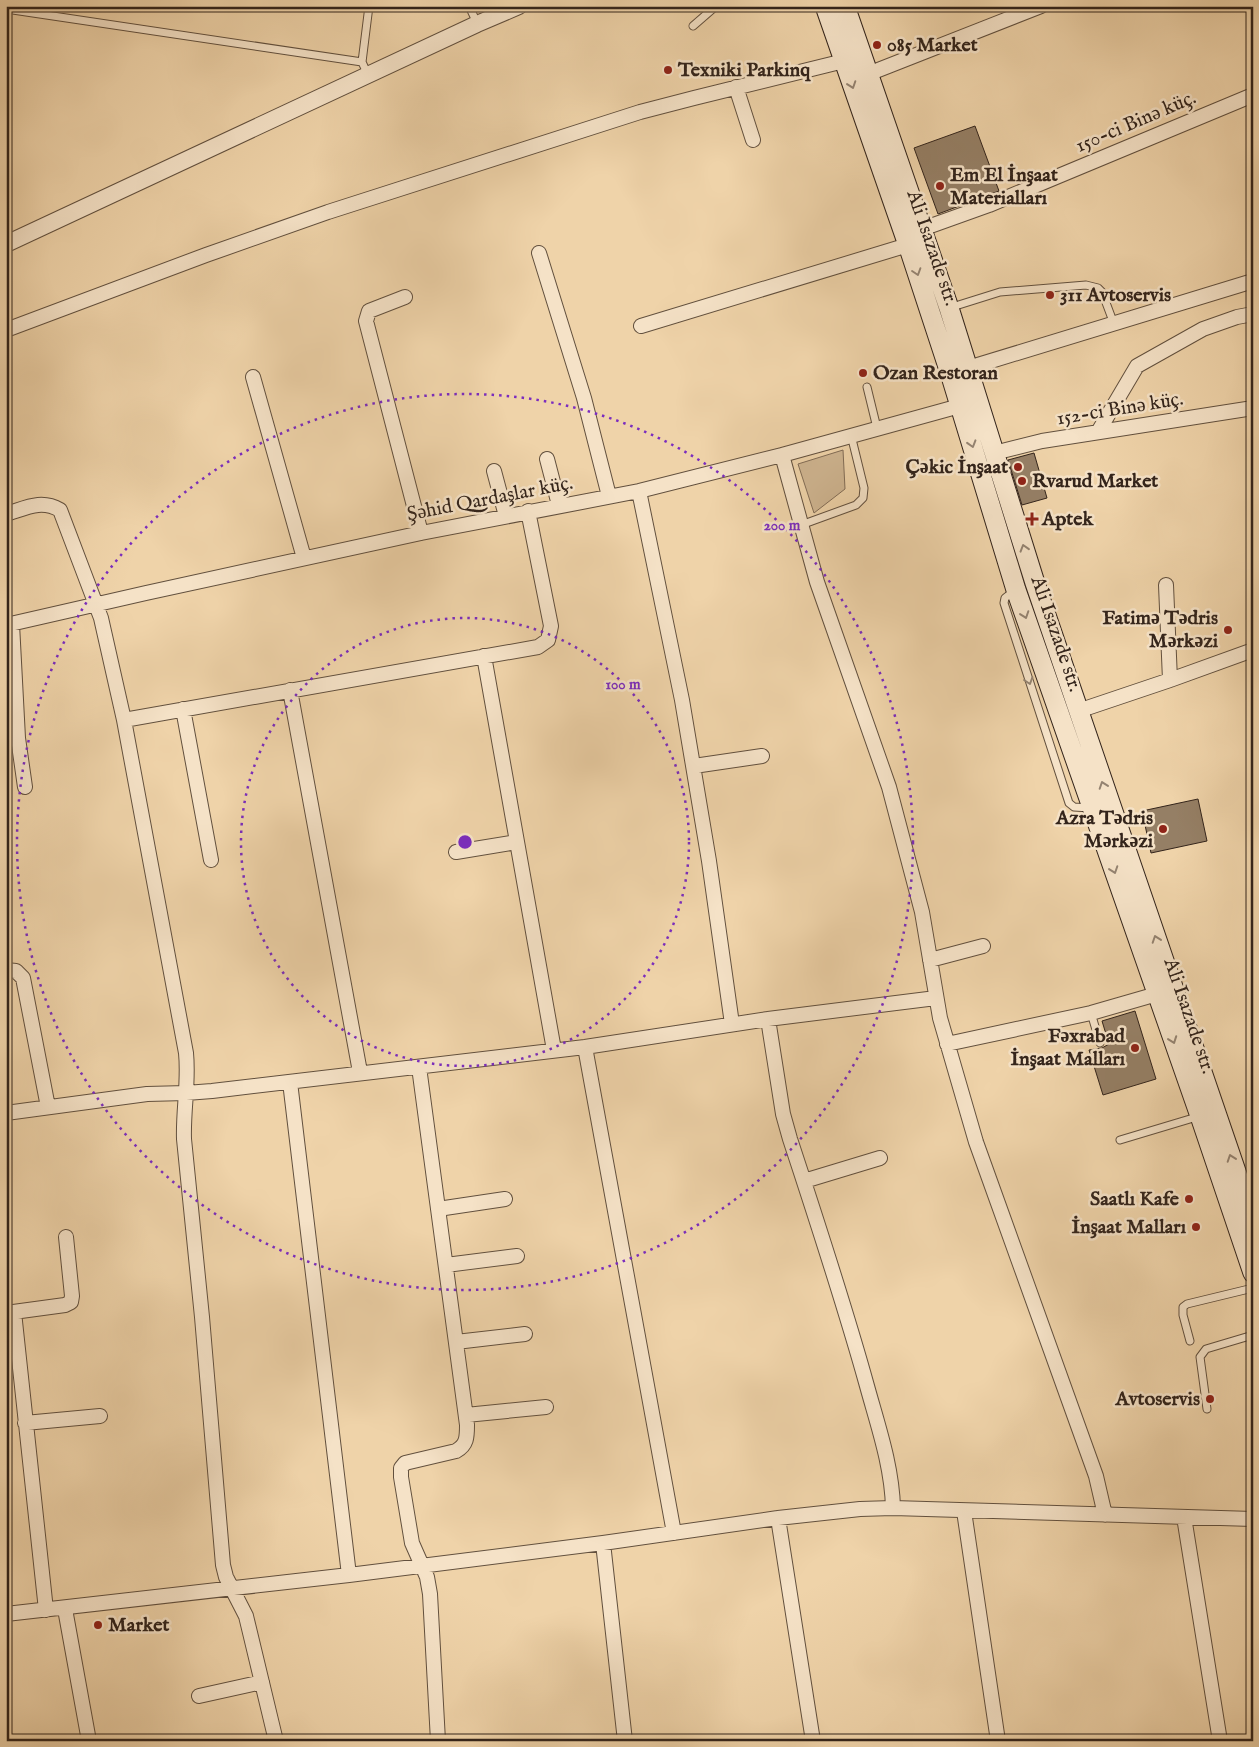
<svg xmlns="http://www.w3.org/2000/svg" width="1259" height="1747" font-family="'IM FELL English',serif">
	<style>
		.green { fill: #cfb591; stroke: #816c56 }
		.building { fill: #957f65; stroke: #33241b }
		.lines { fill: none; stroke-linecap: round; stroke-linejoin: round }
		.service-casing { stroke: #62503e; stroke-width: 9 }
		.minor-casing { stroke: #62503e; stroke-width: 16 }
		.tertiary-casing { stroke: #62503e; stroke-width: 18 }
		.secondary-casing { stroke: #33241b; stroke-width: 21 }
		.service { stroke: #f5e2c7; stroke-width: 7 }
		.minor { stroke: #f5e2c7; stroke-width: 14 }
		.tertiary { stroke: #f5e2c7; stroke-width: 16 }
		.secondary { stroke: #f5e2c7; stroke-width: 19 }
		.oneway { stroke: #948371 }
		.ring { fill: none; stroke: #7b2cbf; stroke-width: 2.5; stroke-dasharray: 2.5 5 }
		.poi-dot { fill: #8f2418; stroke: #f5e2c7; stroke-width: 2 }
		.labels { text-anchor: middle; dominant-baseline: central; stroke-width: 5; stroke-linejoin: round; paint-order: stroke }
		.poi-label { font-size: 20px; font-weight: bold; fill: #33241b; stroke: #f5e2c7; text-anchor: start }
		.street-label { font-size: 20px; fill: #33241b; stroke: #f5e2c7 }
		.centre { fill: #7b2cbf; stroke: #f5e2c7; stroke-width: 2.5 }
		.ring-label { font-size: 15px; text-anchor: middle; font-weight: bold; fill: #7b2cbf; stroke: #f5e2c7; stroke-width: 5; stroke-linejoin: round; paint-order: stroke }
	</style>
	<rect width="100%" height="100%" fill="#efd3a9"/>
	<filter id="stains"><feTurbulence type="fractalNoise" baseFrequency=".004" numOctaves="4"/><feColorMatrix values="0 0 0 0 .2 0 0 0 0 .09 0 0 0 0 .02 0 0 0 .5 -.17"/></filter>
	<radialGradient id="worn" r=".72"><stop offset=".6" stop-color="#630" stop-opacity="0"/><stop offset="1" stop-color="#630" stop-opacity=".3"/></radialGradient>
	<path class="green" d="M 843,450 L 845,489 L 814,513 L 798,464 Z"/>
	<path class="building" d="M 975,126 L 999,191 L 938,214 L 914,148 Z
		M 1034,453 L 1047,498 L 1022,505 L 1008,460 Z
		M 1198,799 L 1207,841 L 1151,853 L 1142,811 Z
		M 1135,1011 L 1156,1079 L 1103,1095 L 1089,1050 L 1102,1048 L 1109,1044 L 1102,1021 Z"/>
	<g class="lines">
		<g class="service-casing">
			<path id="service" d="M 469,6 L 477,23
				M 6,9 L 362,62 L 368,75
				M 693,26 L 716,6
				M 362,62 L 369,6
				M 949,308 L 1000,292 L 1086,285 L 1098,288 L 1102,292 L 1114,324
				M 867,387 L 877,428
				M 801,525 L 856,505 L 863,498 L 864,488 L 851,435
				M 1014,591 L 1005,598 L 1004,603 L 1069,803 L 1074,807 L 1090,808
				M 1091,1013 L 1100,1043
				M 1120,1140 L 1200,1116
				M 1190,1341 L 1183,1315 L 1183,1307 L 1187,1304 L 1253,1288
				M 1207,1409 L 1200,1357 L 1206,1349 L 1253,1335"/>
		</g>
		<g class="minor-casing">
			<path id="minor" d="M 868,74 L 1041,6
				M 736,87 L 753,140
				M 922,229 L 989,205 L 1253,95
				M 539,253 L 584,398 L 609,496
				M 405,297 L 369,311 L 366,321 L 421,533
				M 641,326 L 908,245
				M 6,330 L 206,255 L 328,212 L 640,112 L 694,98 L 844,61
				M 968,368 L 1253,281
				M 253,377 L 304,558
				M 1098,432 L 1137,366 L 1203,329 L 1237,317 L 1253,314
				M 994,453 L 1042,441 L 1253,408
				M 782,455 L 817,582 L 889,787 L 922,912 L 940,1018 L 976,1142 L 1096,1476 L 1105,1515
				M 547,459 L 559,505
				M 494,471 L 506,516
				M 639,491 L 682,700 L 709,861 L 732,1024
				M 6,514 C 26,508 41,499 60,510 L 101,618 L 124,720 L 186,1053 C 189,1082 183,1110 184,1139 L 202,1317 L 223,1565 L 226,1577 L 246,1616 L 276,1741
				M 1166,585 L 1170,680
				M 12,624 L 18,738 L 25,787
				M 6,625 L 146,593 L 421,533 L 639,491 L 782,455 L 967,404
				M 484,656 L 554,1050
				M 290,690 L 360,1072
				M 183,709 L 211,860
				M 1078,711 L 1170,680 L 1253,650
				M 124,720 L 538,647 L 548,640 L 551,626 L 528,511
				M 694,766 L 762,756
				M 456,852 L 517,842
				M 930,960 L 983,946
				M 6,970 L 16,971 L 23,978 L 48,1107
				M 768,1019 L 783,1114 L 790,1139 C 817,1221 844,1303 867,1386 C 878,1426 892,1466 893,1508
				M 947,1044 L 1091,1013 L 1157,994
				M 585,1047 L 674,1533
				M 419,1067 L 467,1425 C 467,1437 467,1445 456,1451 L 405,1463 L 401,1468 L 401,1477 L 412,1543 L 427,1577 L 430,1594 L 438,1741
				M 290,1082 L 349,1575
				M 6,1113 L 147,1094 L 186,1093 L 212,1091 L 585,1047 L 768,1019 L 936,998
				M 804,1181 L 880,1158
				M 438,1209 L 505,1199
				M 446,1265 L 517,1256
				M 14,1312 L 46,1610
				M 6,1313 L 65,1305 L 71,1302 L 72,1296 L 66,1237
				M 456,1342 L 525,1334
				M 466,1415 L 546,1407
				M 25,1423 L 100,1416
				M 964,1511 L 998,1741
				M 1184,1517 L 1220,1741
				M 778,1518 L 813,1741
				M 603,1543 L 625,1741
				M 65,1609 L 89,1741
				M 6,1614 L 349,1575 L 603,1543 L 778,1518 L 860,1509 L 893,1508 L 1253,1519
				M 199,1696 L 262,1682"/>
		</g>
		<g class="tertiary-casing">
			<path id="tertiary" d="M 6,244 L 477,24 L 519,6"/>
		</g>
		<g class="secondary-casing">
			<path id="secondary" d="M 825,6 L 908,245 L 950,373 L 1016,590 L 1200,1116 L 1253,1273
				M 845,6 L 949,308 L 1035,583 L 1253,1221"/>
		</g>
		<use href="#service" class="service"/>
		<use href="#minor" class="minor"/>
		<use href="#tertiary" class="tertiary"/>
		<use href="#secondary" class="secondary"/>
	</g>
	<defs><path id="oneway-chevron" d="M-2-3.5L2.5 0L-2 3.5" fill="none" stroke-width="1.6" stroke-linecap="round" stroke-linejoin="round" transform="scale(1.25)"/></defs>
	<g class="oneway">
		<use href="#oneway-chevron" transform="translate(852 85) rotate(71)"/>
		<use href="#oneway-chevron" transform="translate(917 272) rotate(72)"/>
		<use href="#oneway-chevron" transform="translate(972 444) rotate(73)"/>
		<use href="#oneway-chevron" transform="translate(1024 548) rotate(-107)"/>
		<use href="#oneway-chevron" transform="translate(1025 615) rotate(71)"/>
		<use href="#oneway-chevron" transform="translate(1029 681) rotate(72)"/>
		<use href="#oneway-chevron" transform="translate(1103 785) rotate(-109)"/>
		<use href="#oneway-chevron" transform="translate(1114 870) rotate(71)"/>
		<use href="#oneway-chevron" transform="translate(1156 939) rotate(-109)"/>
		<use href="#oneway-chevron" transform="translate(1173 1040) rotate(70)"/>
		<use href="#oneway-chevron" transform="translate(1231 1158) rotate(-109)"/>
	</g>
	<g class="ring">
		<circle cx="465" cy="842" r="224"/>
		<circle cx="465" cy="842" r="448"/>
	</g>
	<g class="poi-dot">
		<circle cx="877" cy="45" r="5"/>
		<circle cx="668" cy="70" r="5"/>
		<circle cx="940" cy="186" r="5"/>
		<circle cx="1050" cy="295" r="5"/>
		<circle cx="863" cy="373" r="5"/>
		<circle cx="1018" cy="467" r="5"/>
		<circle cx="1022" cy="481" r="5"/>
		<path d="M1029.5 511.5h5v5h5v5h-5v5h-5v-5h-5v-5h5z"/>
		<circle cx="1228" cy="630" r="5"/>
		<circle cx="1163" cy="829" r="5"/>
		<circle cx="1135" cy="1048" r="5"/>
		<circle cx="1189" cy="1199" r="5"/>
		<circle cx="1196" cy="1227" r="5"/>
		<circle cx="1210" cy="1399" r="5"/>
		<circle cx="98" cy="1625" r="5"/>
	</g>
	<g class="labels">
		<g class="poi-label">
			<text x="887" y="45">085 Market</text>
			<text x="678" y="70">Texniki Parkinq</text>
			<text x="950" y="175">Em El İnşaat<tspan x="950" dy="23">Materialları</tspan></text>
			<text x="1060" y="295">311 Avtoservis</text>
			<text x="873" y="373">Ozan Restoran</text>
			<text x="1008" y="467" text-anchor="end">Çəkic İnşaat</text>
			<text x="1032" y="481">Rvarud Market</text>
			<text x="1042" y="519">Aptek</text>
			<text x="1218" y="618" text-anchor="end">Fatimə Tədris<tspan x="1218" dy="23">Mərkəzi</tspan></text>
			<text x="1153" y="818" text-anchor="end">Azra Tədris<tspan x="1153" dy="23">Mərkəzi</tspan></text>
			<text x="1125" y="1036" text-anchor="end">Fəxrabad<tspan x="1125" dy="23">İnşaat Malları</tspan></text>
			<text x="1179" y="1199" text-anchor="end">Saatlı Kafe</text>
			<text x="1186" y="1227" text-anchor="end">İnşaat Malları</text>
			<text x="1200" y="1399" text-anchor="end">Avtoservis</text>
			<text x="108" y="1625">Market</text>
		</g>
		<g class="street-label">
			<text transform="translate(1136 122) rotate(-23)">150-ci Binə küç.</text>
			<text transform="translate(932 248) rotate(71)">Ali Isazade str.</text>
			<text transform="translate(1120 409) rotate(-9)">152-ci Binə küç.</text>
			<text transform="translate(490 499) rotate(-11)">Şəhid Qardaşlar küç.</text>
			<text transform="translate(1056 634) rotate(71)">Ali Isazade str.</text>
			<text transform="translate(1189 1016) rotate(71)">Ali Isazade str.</text>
		</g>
	</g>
	<circle cx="465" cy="842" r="8" class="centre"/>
	<g class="ring-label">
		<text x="782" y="530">200 m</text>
		<text x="623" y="689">100 m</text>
	</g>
	<rect width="1259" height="1747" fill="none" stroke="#efd3a9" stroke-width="25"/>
	<rect x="8" y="8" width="1244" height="1732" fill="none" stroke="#33241b" stroke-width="2.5"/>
	<rect x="12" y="12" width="1234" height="1722" fill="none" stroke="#33241b"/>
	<rect width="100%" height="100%" filter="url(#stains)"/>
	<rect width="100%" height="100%" fill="url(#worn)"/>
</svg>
